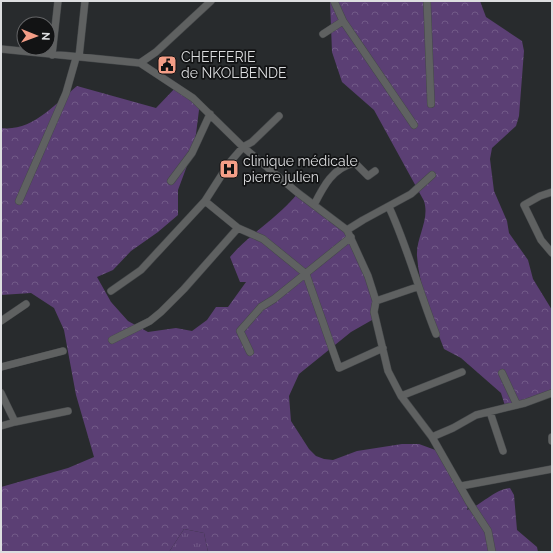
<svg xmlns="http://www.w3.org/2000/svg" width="553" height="553" font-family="Raleway,sans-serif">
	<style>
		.grass { fill: url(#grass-tufts) }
		.forest { fill: url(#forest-crowns) }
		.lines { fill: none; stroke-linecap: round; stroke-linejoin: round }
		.minor-casing { stroke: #45484a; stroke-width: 8 }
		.minor { stroke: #5f6161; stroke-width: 7 }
		.labels { text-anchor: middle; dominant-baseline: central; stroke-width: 3.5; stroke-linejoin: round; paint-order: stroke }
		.poi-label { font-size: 14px; fill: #dddee0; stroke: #121314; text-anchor: start }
	</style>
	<defs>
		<pattern id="grass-tufts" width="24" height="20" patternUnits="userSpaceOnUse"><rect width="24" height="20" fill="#5b3f74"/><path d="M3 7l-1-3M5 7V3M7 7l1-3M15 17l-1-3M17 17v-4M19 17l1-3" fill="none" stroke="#725a88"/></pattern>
		<pattern id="forest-crowns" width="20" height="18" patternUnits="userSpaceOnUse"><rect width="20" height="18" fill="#5b3f74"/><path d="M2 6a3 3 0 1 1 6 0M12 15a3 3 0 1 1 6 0" fill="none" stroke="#725a88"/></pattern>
	</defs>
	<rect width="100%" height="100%" fill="#282b2d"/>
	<path class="grass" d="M 184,529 L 204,533 L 208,552 L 169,552 Z"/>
	<path class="forest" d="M 330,1 L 480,1 L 486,17 L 522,41 L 524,51 L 519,116 L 516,126 L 492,148 L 490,159 L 494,191 L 507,221 L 509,233 L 528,260 L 533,279 L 552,310 L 552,392 L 506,409 L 501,393 L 461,358 L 444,349 C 433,319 419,288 417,256 C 416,237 430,220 424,201 L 374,110 L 342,82 L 332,52 Z
		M 178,85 L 200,102 L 196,134 L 191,155 L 178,190 L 178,215 L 158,232 L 131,251 L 113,270 L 97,277 L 111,302 L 128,321 L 148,332 L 176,328 L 192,331 L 207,320 L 216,307 L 228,307 L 246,282 L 240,282 L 230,257 C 250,233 278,218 298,193 L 350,232 L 373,302 L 372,320 L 351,332 L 299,374 L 289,396 L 291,421 L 309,449 L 316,456 L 324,459 L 333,460 L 357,451 L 402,444 L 419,444 L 438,451 L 469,502 L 467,510 C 482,505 493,490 510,488 L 514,495 L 517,530 L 537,547 L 538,552 L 208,552 L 204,533 L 184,529 L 169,552 L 1,552 L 1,487 L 68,468 L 94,457 L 76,395 L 64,330 L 54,308 L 31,293 L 1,295 L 1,128 C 32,132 55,104 77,86 L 156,108 Z"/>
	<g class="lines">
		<g class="minor-casing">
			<path id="minor" d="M 427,1 L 431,104
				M 343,21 L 414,125
				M 323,34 L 343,21 L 334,1
				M 1,49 L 140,63 L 156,52 L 211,1
				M 52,55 L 58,1
				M 79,57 L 85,1
				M 140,63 L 193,98 L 243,147 L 298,193 L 347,230 L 368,276 L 376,301 L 374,312 L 388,371 L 401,396 L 432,437 L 469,502 L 488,531 L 492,552
				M 171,181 L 192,153 L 210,114
				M 552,192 L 540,196 L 524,205 L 541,240 L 552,253
				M 19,201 L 66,93 L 76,58
				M 314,205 C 323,187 333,167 355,163 L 368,176 L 375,171
				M 389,207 C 408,248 419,292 436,334
				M 238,228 L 263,239 L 306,274 L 339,368 L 383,348
				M 347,230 L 363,220 L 411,194 L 432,175
				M 111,291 L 141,270 L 153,257 L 205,201 L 230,162 L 243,147 L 252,142 L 279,116
				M 376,301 L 417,287
				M 1,321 L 26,304
				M 112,340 L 150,321 L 161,312 L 184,289 L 238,228 L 205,201
				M 250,352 L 240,331 L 261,307 L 274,299 L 351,237
				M 1,367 L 63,351
				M 502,373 L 517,405
				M 1,393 L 15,422 L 68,411
				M 401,396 L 462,372
				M 490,412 L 503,451
				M 1,426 L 15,422
				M 432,437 L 453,428 L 476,415 L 525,403 L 552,393
				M 552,437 L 552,441
				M 461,486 L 552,469"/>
		</g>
		<use href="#minor" class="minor"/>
	</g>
	<defs>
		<g id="civic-square" transform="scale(1)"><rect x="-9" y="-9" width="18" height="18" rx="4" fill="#f49e87" stroke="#121314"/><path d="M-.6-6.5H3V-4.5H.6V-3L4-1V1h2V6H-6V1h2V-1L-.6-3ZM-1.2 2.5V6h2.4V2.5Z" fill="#111"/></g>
		<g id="hospital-square" transform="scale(1)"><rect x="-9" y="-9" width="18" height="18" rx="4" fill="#f49e87" stroke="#121314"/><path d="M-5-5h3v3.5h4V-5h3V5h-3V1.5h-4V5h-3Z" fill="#111"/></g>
	</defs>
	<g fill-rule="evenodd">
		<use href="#civic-square" x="167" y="65"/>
		<use href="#hospital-square" x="229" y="169"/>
	</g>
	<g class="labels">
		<g class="poi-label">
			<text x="181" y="57">CHEFFERIE<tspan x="181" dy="16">de NKOLBENDE</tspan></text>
			<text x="243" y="161">clinique médicale<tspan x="243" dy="16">pierre julien</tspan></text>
		</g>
	</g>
	<rect width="553" height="553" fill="none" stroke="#dddee0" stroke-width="4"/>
	<g transform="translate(36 36) rotate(91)"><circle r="19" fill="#121314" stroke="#636466"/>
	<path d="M0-3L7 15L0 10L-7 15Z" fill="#f49e87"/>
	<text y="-6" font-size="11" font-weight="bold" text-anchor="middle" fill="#dddee0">N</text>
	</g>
</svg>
